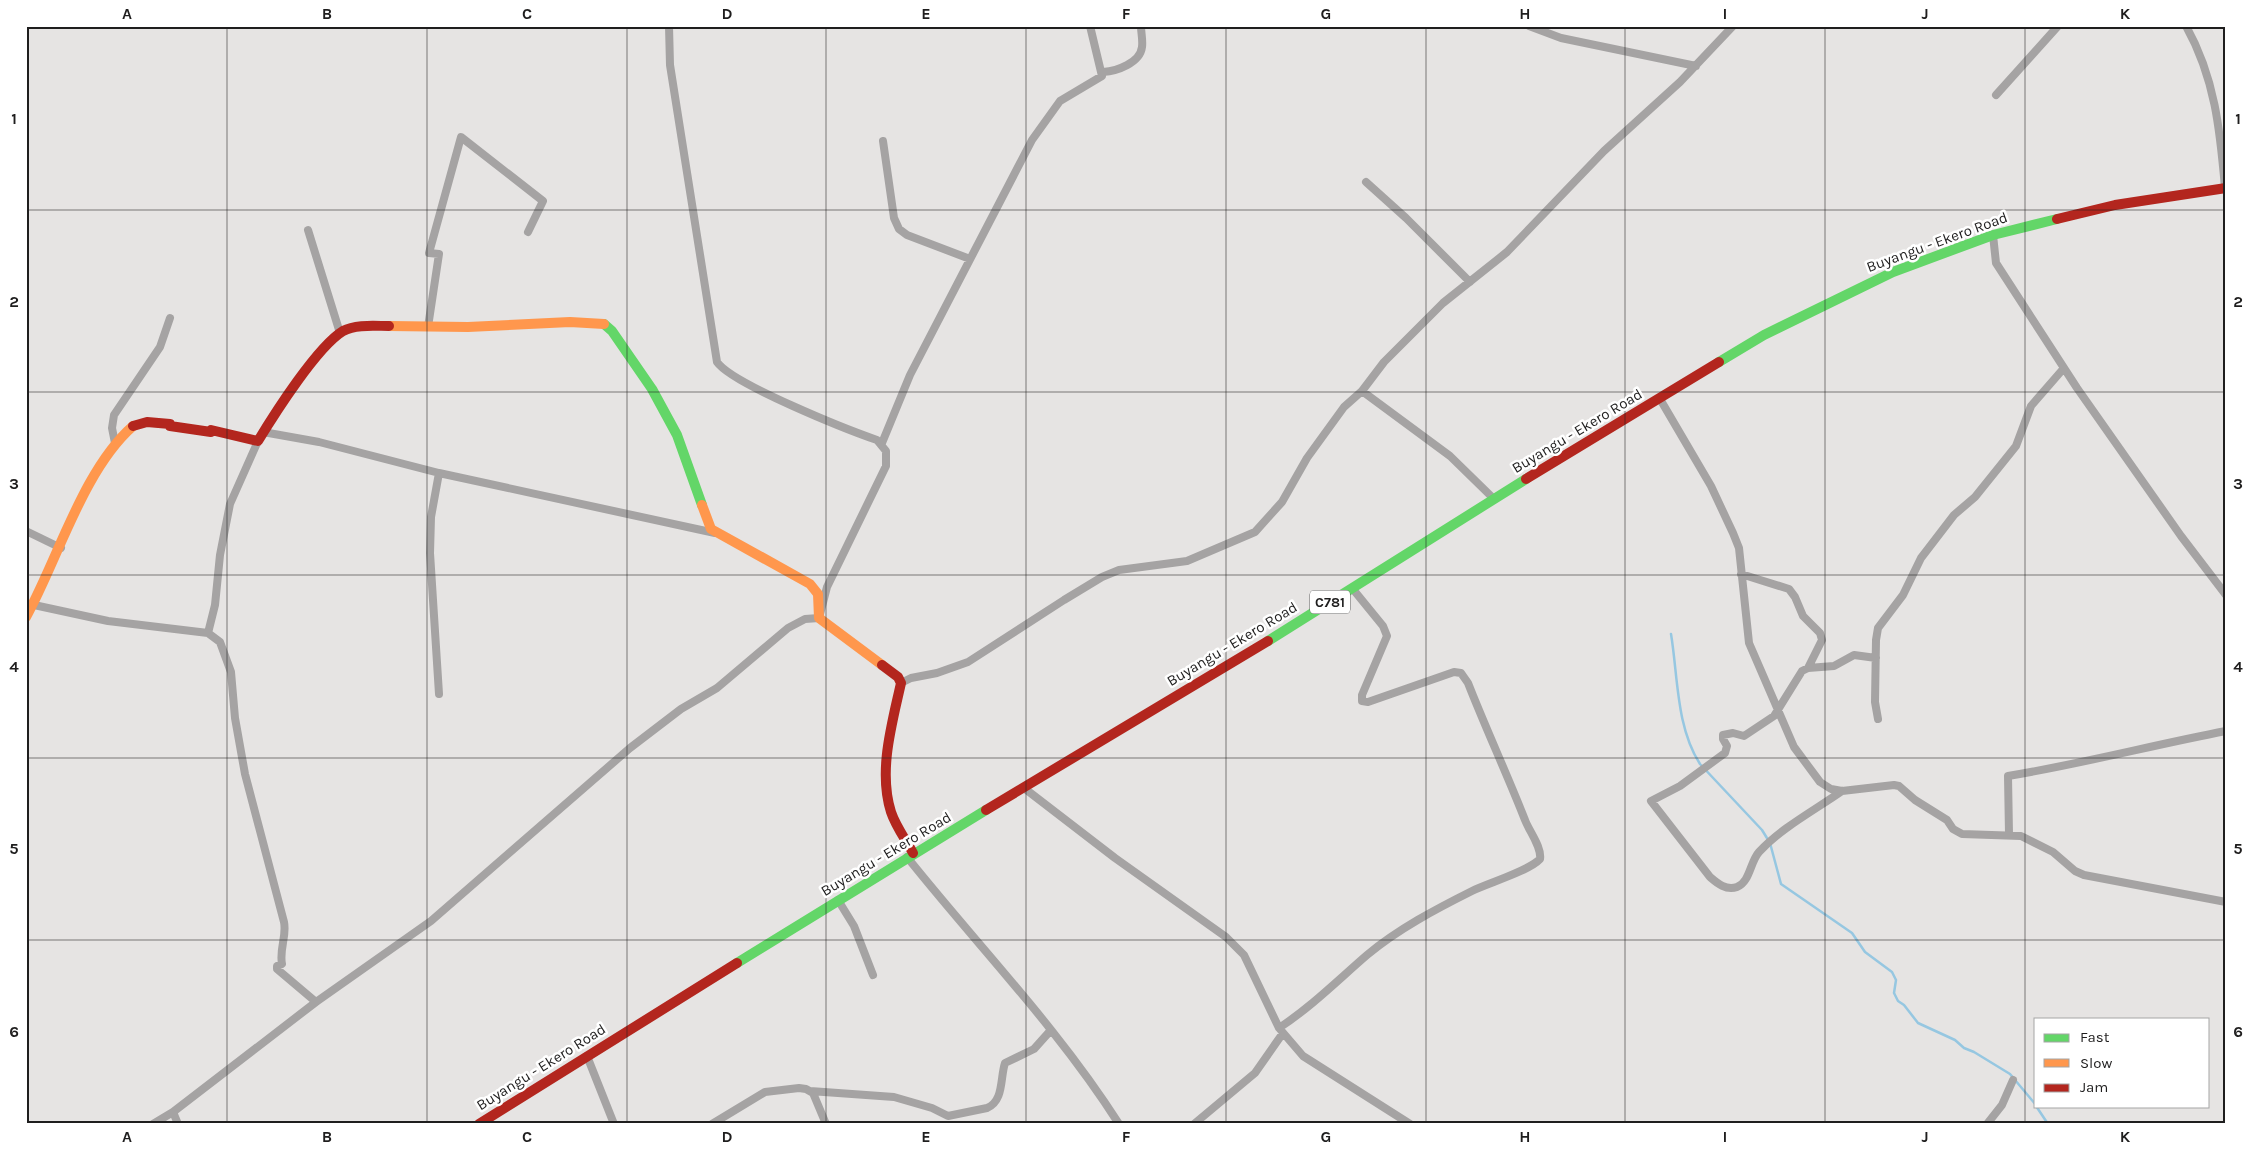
<svg xmlns="http://www.w3.org/2000/svg" width="2252" height="1150" font-family="Karla,sans-serif">
	<style>
		.lines { fill: none; stroke-linecap: round; stroke-linejoin: round }
		.stream { stroke: #96c7e1; stroke-width: 2.5 }
		.street { stroke: #a5a3a3; stroke-width: 8 }
		.fast { stroke: #63d668; stroke-width: 10 }
		.slow { stroke: #ff974d; stroke-width: 10 }
		.jam { stroke: #b3261e; stroke-width: 10 }
		.grid { fill: none; stroke: #1f1e1e; stroke-width: 1; stroke-opacity: 0.55 }
		.labels { text-anchor: middle; dominant-baseline: central; stroke-width: 5; stroke-linejoin: round; paint-order: stroke }
		.shield { fill: #fff; stroke: #626262; stroke-width: 1 }
		.shield-label { font-size: 14px; font-weight: bold; fill: #1f1e1e }
		.street-label { font-size: 15px; fill: #1f1e1e; stroke: #fff }
		.neatline { fill: none; stroke: #1f1e1e; stroke-width: 2 }
		.grid-label { font-size: 16px; text-anchor: middle; font-weight: bold; fill: #1f1e1e }
	</style>
	<rect width="100%" height="100%" fill="#e6e4e3"/>
	<g class="lines">
		<path class="stream" d="M 1671,634 C 1678,676 1676,727 1700,764 L 1762,830 L 1770,843 L 1781,884 L 1852,933 L 1865,952 L 1892,972 L 1896,980 L 1894,993 L 1898,1001 L 1904,1005 L 1918,1023 L 1955,1040 L 1964,1048 L 1974,1052 L 2010,1074 L 2036,1105
			M 2036,1106 L 2048,1124"/>
		<path class="street" d="M 1529,26 L 1561,38 L 1696,66
			M 2186,26 C 2215,78 2220,130 2225,188
			M 1103,72 C 1117,71 1140,63 1142,47 C 1143,40 1141,33 1141,26
			M 1996,95 L 2058,26
			M 883,141 L 894,218 L 899,229 L 907,235 L 970,259
			M 1366,182 L 1406,218 L 1470,282
			M 308,230 L 340,333
			M 1993,235 L 1996,263 L 2077,388 L 2181,536 L 2226,595
			M 428,327 L 439,254 L 429,253 L 461,137 L 543,201 L 528,232
			M 1362,391 L 1450,456 L 1494,499
			M 1660,399 L 1711,486 L 1733,533 L 1739,548 L 1749,643 L 1794,747 L 1820,782 L 1831,789 L 1842,791 L 1894,785 L 1899,786 L 1915,800 L 1947,820 L 1953,829 L 1962,834 L 2021,836 L 2053,852 L 2075,871 L 2084,875 L 2226,902
			M 263,432 L 319,442 L 439,473 L 431,517 L 430,553 L 439,694
			M 258,441 L 230,504 L 220,555 L 215,605 L 208,633 L 220,642 L 231,672 L 235,718 L 245,774 L 284,922 C 287,936 279,949 282,964 L 277,966 L 277,969 L 316,1002
			M 115,443 L 112,428 L 114,415 L 160,347 L 170,318
			M 882,443 L 910,375 L 1032,140 L 1060,101 L 1102,76 L 1090,26
			M 439,473 L 715,533
			M 26,531 L 61,548
			M 1741,574 L 1789,589 L 1795,597 L 1803,616 L 1820,633 L 1822,640 L 1808,668
			M 34,605 L 108,621 L 208,633
			M 901,683 L 911,678 L 937,673 L 968,662 L 1064,600 L 1102,577 L 1119,570 L 1187,561 L 1255,532 L 1282,502 L 1307,458 L 1344,407 L 1362,391 L 1384,362 L 1443,303 L 1507,252 L 1604,151 L 1680,82 L 1733,26
			M 1878,719 L 1875,702 L 1876,640 L 1878,628 L 1903,595 L 1921,558 L 1954,515 L 1975,497 L 2016,446 L 2031,406 L 2064,368
			M 1024,788 L 1115,858 L 1226,937 L 1244,955 L 1279,1028 L 1303,1056 L 1410,1124
			M 1842,791 C 1815,810 1781,828 1759,852 C 1750,862 1750,882 1737,887 C 1726,891 1717,883 1710,877 L 1651,801 L 1680,786 L 1725,753 L 1727,746 L 1723,739 L 1723,735 L 1733,733 L 1744,736 L 1774,716 L 1802,671 L 1808,668 L 1834,666 L 1854,655 L 1876,658
			M 2009,834 L 2008,776 C 2081,764 2153,745 2226,731
			M 907,857 C 978,946 1058,1028 1119,1124
			M 838,900 L 854,926 L 873,975
			M 1279,1028 C 1311,1007 1338,980 1367,955 C 1398,929 1436,909 1472,891 C 1488,883 1529,871 1540,859 C 1542,847 1529,831 1525,820 C 1507,774 1486,729 1468,683 L 1461,673 L 1454,672 L 1368,702 L 1362,701 L 1362,695 L 1387,636 L 1383,626 L 1352,588
			M 587,1056 L 614,1124
			M 810,1091 L 894,1097 L 932,1108 L 948,1116 L 987,1108 C 1004,1101 1000,1078 1005,1063 L 1034,1049 L 1051,1030
			M 173,1112 L 316,1002 L 431,921 L 630,748 L 681,709 L 717,688 L 788,628 L 805,619 L 819,618 L 827,587 L 886,466 L 886,451 L 877,440 C 848,430 732,384 717,362 L 670,65 L 669,26
			M 153,1124 L 173,1112 L 178,1124
			M 712,1124 L 765,1092 L 799,1088 L 806,1089 L 813,1093 L 826,1124
			M 1194,1124 L 1255,1073 L 1283,1033
			M 1987,1124 L 2002,1105 L 2013,1080"/>
		<path class="fast" d="M 604,324 L 612,331 L 652,389 L 677,435 L 702,505
			M 1719,362 L 1764,335 L 1893,272 L 1993,235 L 2057,219
			M 1268,641 L 1526,479
			M 737,963 L 986,810"/>
		<path class="slow" d="M 389,326 L 468,327 L 570,322 L 604,324
			M 702,505 L 711,529 L 810,584 L 818,594 L 819,618 L 882,665
			M 26,617 C 58,559 83,470 133,426"/>
		<path class="jam" d="M 2057,219 L 2115,205 L 2226,188
			M 133,426 L 147,422 L 170,424 L 170,426 L 211,432 L 211,430 L 258,441 C 275,413 317,347 343,331 C 356,324 375,326 389,326
			M 1526,479 L 1719,362
			M 882,665 L 898,677 L 901,683 C 892,724 878,771 891,812 C 896,827 906,840 913,853
			M 986,810 L 1268,641
			M 479,1124 L 737,963"/>
	</g>
	<path class="grid" d="M 227,26 L 227,1124M 427,26 L 427,1124M 627,26 L 627,1124M 826,26 L 826,1124M 1026,26 L 1026,1124M 1226,26 L 1226,1124M 1426,26 L 1426,1124M 1625,26 L 1625,1124M 1825,26 L 1825,1124M 2025,26 L 2025,1124M 26,210 L 2226,210M 26,392 L 2226,392M 26,575 L 2226,575M 26,758 L 2226,758M 26,940 L 2226,940"/>
	<g class="labels">
		<rect class="shield" x="1310" y="590.5" width="40" height="23" rx="4"/>
		<g class="shield-label">
			<text x="1330" y="602">C781</text>
		</g>
		<g class="street-label">
			<text transform="translate(1937 242) rotate(-20)">Buyangu - Ekero Road</text>
			<text transform="translate(1577 431) rotate(-31)">Buyangu - Ekero Road</text>
			<text transform="translate(1232 644) rotate(-31)">Buyangu - Ekero Road</text>
			<text transform="translate(886 854) rotate(-31)">Buyangu - Ekero Road</text>
			<text transform="translate(541 1067) rotate(-32)">Buyangu - Ekero Road</text>
		</g>
	</g>
	<rect width="2252" height="1150" fill="none" stroke="#ffffff" stroke-width="55"/>
	<rect x="2034" y="1018" width="175" height="90" fill="#ffffff" stroke="#a5a5a5"/>
	<rect x="2044" y="1034" width="25" height="8" fill="#63d668" stroke="#a5a5a5"/>
	<text x="2080" y="1042" font-size="15" fill="#1f1e1e">Fast</text>
	<rect x="2044" y="1059" width="25" height="8" fill="#ff974d" stroke="#a5a5a5"/>
	<text x="2080" y="1068" font-size="15" fill="#1f1e1e">Slow</text>
	<rect x="2044" y="1084" width="25" height="8" fill="#b3261e" stroke="#a5a5a5"/>
	<text x="2080" y="1092" font-size="15" fill="#1f1e1e">Jam</text>
	<rect x="28" y="28" width="2196" height="1094" class="neatline"/>
	<g class="grid-label">
		<text x="127" y="19">A</text>
		<text x="327" y="19">B</text>
		<text x="527" y="19">C</text>
		<text x="727" y="19">D</text>
		<text x="926" y="19">E</text>
		<text x="1126" y="19">F</text>
		<text x="1326" y="19">G</text>
		<text x="1525" y="19">H</text>
		<text x="1725" y="19">I</text>
		<text x="1925" y="19">J</text>
		<text x="2125" y="19">K</text>
		<text x="14" y="124">1</text>
		<text x="2238" y="124">1</text>
		<text x="14" y="307">2</text>
		<text x="2238" y="307">2</text>
		<text x="14" y="489">3</text>
		<text x="2238" y="489">3</text>
		<text x="14" y="672">4</text>
		<text x="2238" y="672">4</text>
		<text x="14" y="854">5</text>
		<text x="2238" y="854">5</text>
		<text x="14" y="1037">6</text>
		<text x="2238" y="1037">6</text>
		<text x="127" y="1142">A</text>
		<text x="327" y="1142">B</text>
		<text x="527" y="1142">C</text>
		<text x="727" y="1142">D</text>
		<text x="926" y="1142">E</text>
		<text x="1126" y="1142">F</text>
		<text x="1326" y="1142">G</text>
		<text x="1525" y="1142">H</text>
		<text x="1725" y="1142">I</text>
		<text x="1925" y="1142">J</text>
		<text x="2125" y="1142">K</text>
	</g>
</svg>
